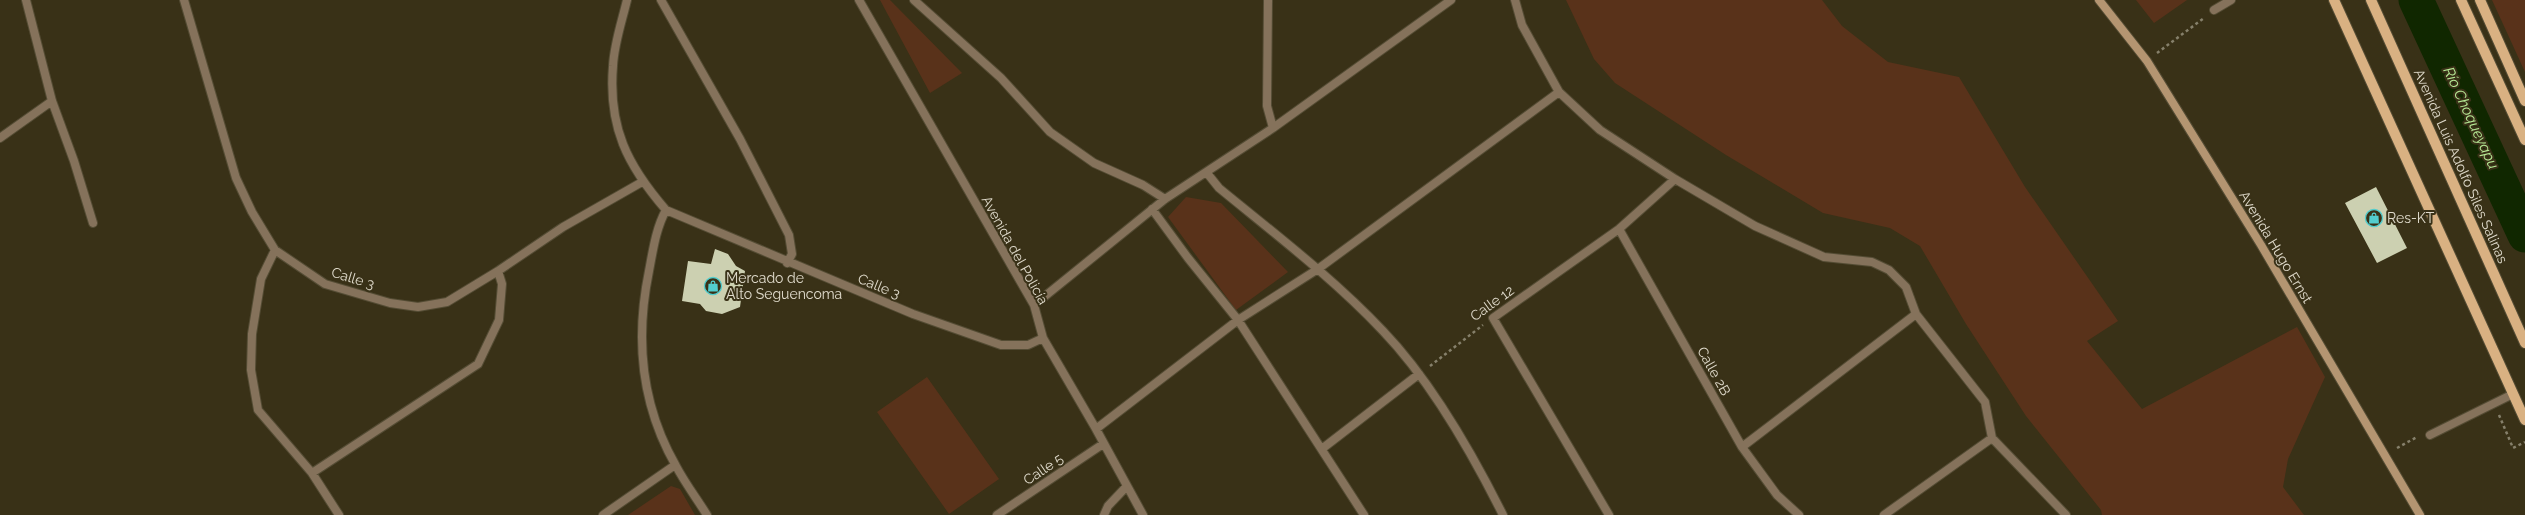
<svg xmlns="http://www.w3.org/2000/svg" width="2525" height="515" font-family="Raleway,sans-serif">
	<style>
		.green { fill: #59321a }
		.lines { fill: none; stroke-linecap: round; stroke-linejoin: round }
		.river { stroke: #102700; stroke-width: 35 }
		.building { fill: #ccd0b1 }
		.lane-casing { stroke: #544c34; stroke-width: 10 }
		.street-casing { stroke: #544c34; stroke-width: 10 }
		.secondary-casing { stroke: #544c34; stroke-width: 10 }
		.primary-casing { stroke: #544c34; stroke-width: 12 }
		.path { stroke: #86806b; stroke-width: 2.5; stroke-dasharray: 3 3; stroke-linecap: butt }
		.lane { stroke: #85725b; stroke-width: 8 }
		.street { stroke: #85725b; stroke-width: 8 }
		.secondary { stroke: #b49571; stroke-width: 8 }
		.primary { stroke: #d9b182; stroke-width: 10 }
		.labels { text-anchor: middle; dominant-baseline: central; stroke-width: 4; stroke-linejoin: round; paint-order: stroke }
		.street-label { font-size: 14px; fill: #e0dbcc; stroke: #393117 }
		.poi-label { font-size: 14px; fill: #e0dbcc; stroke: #393117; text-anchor: start }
		.water-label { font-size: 15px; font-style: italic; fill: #b6e995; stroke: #393117 }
	</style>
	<rect width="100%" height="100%" fill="#393117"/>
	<path class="green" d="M 880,0 L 890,0 L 962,73 L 930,93 Z
		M 1566,0 L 1822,0 L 1842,26 L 1888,62 L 1959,77 L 2025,187 L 2118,321 L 2087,341 L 2142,409 L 2297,327 L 2325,377 L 2288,459 L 2283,487 L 2304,515 L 2102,515 L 2101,510 L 2026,416 L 1966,324 L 1920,246 L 1890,228 L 1823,213 L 1726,155 L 1615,83 L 1594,59 Z
		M 2136,0 L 2187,0 L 2154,23 Z
		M 2492,0 L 2525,0 L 2525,72 Z
		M 1186,197 L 1221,203 L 1288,272 L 1236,310 L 1168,217 Z
		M 927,377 L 999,479 L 949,514 L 877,412 Z
		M 671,486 L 680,489 L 695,515 L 628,515 Z"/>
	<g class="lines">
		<path class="river" d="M 2416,0 L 2525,235"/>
	</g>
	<path class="building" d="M 2376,187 L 2407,248 L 2377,263 L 2345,203 Z
		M 715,249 L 728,254 L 736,266 L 745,271 L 740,307 L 722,314 L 706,311 L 700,304 L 682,301 L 688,261 L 711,264 Z"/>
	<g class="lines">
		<g class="lane-casing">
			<path id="lane" d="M 2214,10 L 2231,0"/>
		</g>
		<g class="street-casing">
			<path id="street" d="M 26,0 L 52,101 L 74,161 L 93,223
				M 184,0 L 236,178 L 252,212 L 275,250 L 325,284 L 390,303 L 418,307 L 447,302 L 498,271 L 563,227 L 642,182
				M 627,0 C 622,21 614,44 613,66 C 608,127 627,165 666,210 L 913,314 L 1001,345 L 1028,345 L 1043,338
				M 661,0 L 740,139 L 789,235 L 792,254 L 787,263
				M 859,0 L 1034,305 L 1043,338 L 1096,429 L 1143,515
				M 914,0 L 1001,78 L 1050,132 L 1094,163 L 1143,185 L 1165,199
				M 1268,0 L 1267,106 L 1273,128
				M 1515,0 L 1522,25 L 1559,92 L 1600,130 L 1675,179 L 1755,226 L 1824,257 L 1872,262 L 1889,270 L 1906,287 L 1916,314 L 1985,402 L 1992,438 L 2066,515
				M 0,138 L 52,101
				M 1207,173 L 1219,188 C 1275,234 1333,278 1383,331 C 1431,381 1472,453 1503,515
				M 1152,209 L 1188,258 L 1238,320 L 1364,515
				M 666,210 C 656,228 653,250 649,271 C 635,339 641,405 676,466 C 685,483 697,499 707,515
				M 1619,229 L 1742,447 L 1777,495 L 1799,515
				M 275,250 L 261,279 L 252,334 L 251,370 L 258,410 L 312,473 L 339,515
				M 1034,305 L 1165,199 L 1273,128 L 1451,0
				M 1096,429 L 1238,320 L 1318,269 L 1559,92
				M 2430,435 L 2513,394
				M 1742,447 L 1916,314
				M 1323,448 L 1419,374
				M 312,473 L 478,364 L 499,320 L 502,284 L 498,271
				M 603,515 L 675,465
				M 997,515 L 1103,444
				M 1104,515 L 1108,506 L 1126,487
				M 1609,515 L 1493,318 L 1619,229 L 1675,179
				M 1884,515 L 1992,438"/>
		</g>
		<g class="secondary-casing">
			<path id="secondary" d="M 2099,0 L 2147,61 L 2261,245 L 2420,515"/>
		</g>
		<g class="primary-casing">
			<path id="primary" d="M 2334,0 L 2525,420
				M 2371,0 L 2525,343
				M 2461,0 L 2525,140
				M 2480,0 L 2525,101"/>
		</g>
		<path class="path" d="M 2157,53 L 2204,18
			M 1430,366 L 1483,325
			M 2499,415 L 2513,448 L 2525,442
			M 2397,448 L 2417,437"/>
		<use href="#lane" class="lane"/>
		<use href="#street" class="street"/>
		<use href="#secondary" class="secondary"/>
		<use href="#primary" class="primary"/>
	</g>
	<defs>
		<g id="shop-ring" transform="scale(0.9)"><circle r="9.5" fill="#393117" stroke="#52cdce" stroke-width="1.5"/><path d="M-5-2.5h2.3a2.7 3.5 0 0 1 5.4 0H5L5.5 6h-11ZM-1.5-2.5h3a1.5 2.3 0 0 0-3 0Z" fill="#52cdce"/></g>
	</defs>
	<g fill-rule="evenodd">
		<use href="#shop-ring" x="2374" y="218"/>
		<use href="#shop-ring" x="713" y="286"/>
	</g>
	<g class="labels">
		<g class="street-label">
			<text transform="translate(2461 166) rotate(66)">Avenida Luis Adolfo Siles Salinas</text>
			<text transform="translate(2276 247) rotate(59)">Avenida Hugo Ernst</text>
			<text transform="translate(1015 250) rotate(61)">Avenida del Policía</text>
			<text transform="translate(353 278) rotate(17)">Calle 3</text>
			<text transform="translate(879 286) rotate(22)">Calle 3</text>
			<text transform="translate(1492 303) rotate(-36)">Calle 12</text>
			<text transform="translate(1714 371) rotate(61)">Calle 2B</text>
			<text transform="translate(1043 469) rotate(-34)">Calle 5</text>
		</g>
		<g class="poi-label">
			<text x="2387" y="218">Res-KT</text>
			<text x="726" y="278">Mercado de<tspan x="726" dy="16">Alto Seguencoma</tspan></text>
		</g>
		<g class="water-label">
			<text transform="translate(2471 118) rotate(65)">Río Choqueyapu</text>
		</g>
	</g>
</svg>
